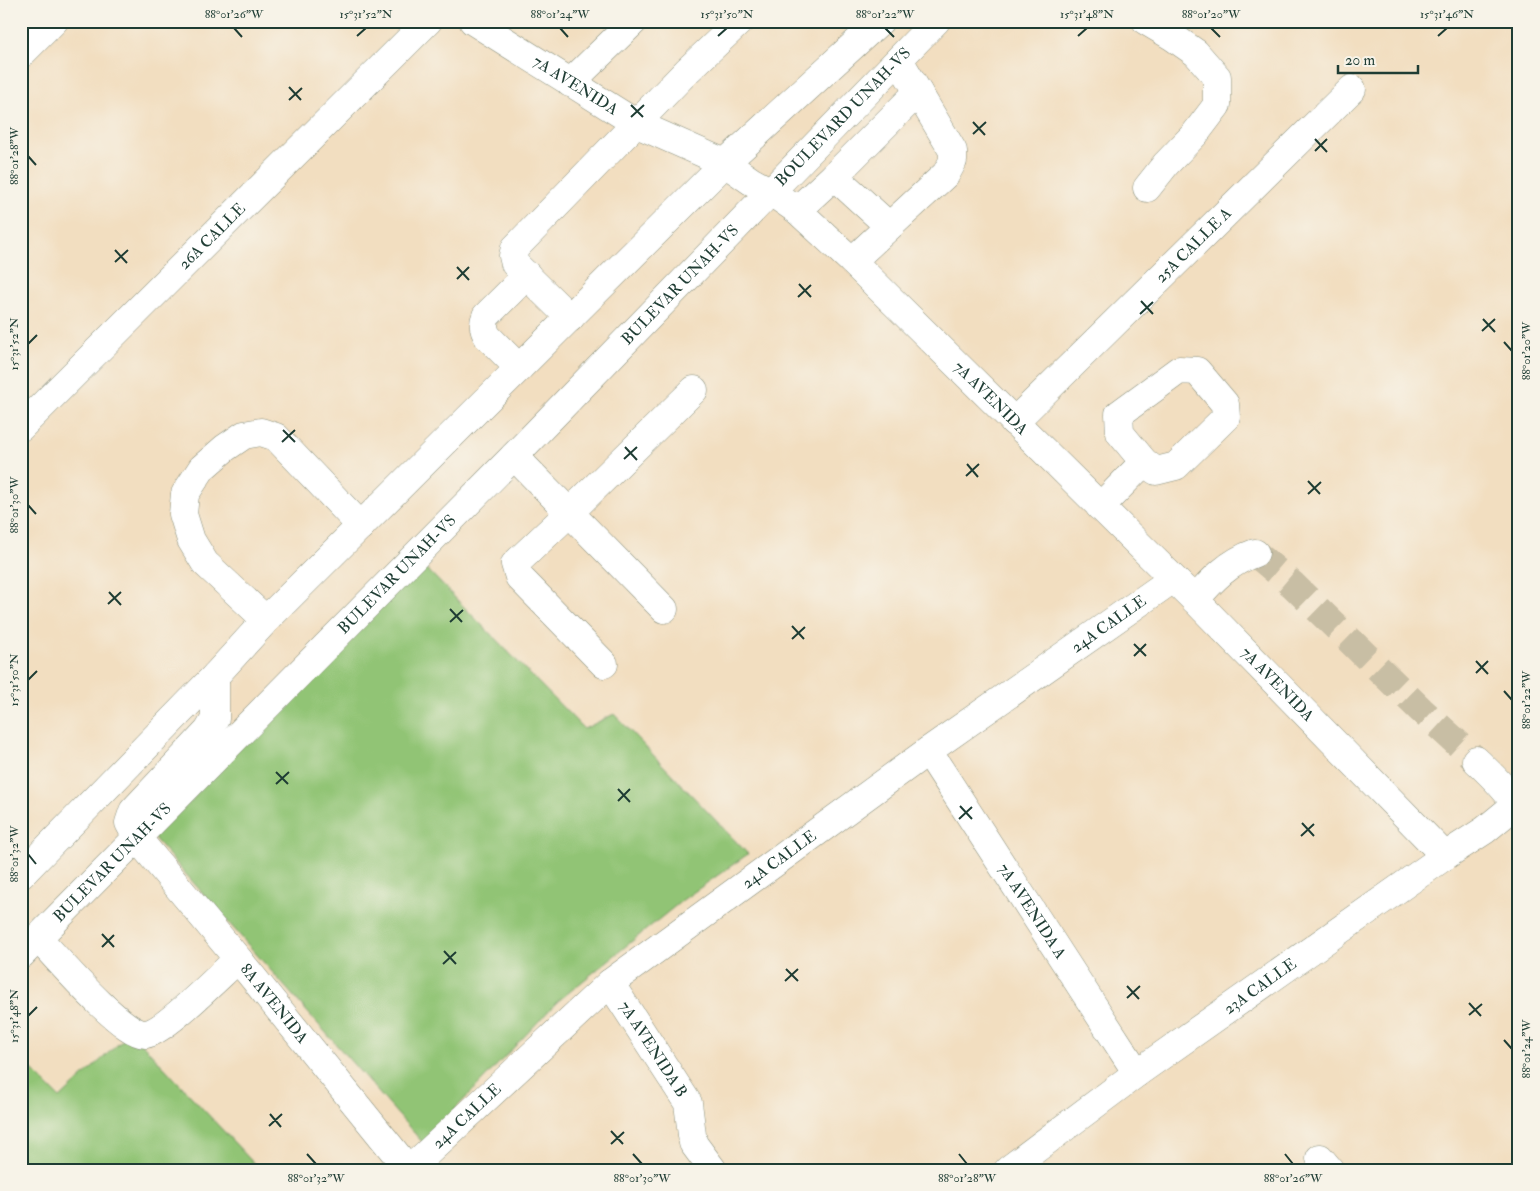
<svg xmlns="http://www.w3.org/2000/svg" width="1540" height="1191" font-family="'IM FELL Double Pica',serif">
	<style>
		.green { fill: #91c474; stroke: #588054 }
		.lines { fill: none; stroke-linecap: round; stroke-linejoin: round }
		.minor-tunnel { stroke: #c8bea4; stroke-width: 28; stroke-dasharray: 28 14; stroke-linecap: butt }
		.minor-casing { stroke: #888e7a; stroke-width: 29 }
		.major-casing { stroke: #888e7a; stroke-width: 29 }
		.minor { stroke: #fff; stroke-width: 28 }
		.major { stroke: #fff; stroke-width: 28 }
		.ticks { fill: none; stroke: #1f3d34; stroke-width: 2 }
		.labels { text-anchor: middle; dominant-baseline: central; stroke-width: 4; stroke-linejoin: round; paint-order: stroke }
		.street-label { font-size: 16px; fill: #1f3d34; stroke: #f7f3e8 }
		.neatline { fill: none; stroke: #1f3d34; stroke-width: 2 }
		.ticks-label { font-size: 12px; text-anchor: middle; fill: #1f3d34 }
	</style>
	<rect width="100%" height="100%" fill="#f7f3e8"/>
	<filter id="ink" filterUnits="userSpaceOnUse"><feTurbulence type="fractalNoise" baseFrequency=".02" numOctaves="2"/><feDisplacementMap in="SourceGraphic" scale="10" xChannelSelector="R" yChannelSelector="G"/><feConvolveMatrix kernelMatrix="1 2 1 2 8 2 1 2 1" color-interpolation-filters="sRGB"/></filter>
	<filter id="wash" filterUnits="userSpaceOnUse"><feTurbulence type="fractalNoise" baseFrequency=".0096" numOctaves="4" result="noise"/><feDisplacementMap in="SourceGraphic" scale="20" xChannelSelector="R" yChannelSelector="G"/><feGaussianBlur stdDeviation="1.12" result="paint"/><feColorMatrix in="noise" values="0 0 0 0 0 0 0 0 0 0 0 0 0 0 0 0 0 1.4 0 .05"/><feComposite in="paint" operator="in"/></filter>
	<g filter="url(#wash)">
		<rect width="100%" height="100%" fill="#f2dec0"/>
		<path class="green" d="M 415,557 L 584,729 L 614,714 L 748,854 L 684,899 L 557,1002 L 423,1143 L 146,829 Z
			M 131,1032 L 260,1170 L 21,1170 L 21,1059 L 60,1098 Z"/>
	</g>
	<g filter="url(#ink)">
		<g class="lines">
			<path class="minor-tunnel" d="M 1255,553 L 1293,585 L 1421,710 L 1476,760"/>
			<g class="minor-casing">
				<g id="minor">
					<path id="s1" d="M 473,21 L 637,124 L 725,163 L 751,181 L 771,192 L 797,210 L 852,261 L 1195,600 L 1445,856"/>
					<path d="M 1146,21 L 1173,37 L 1196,53 L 1217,77 L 1217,105 L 1195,134 L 1166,164 L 1147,188"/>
					<path d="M 21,54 L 54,21"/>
					<path d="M 570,83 L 634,21"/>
					<path d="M 834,176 L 889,226"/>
					<path d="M 797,210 L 834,176 L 918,92"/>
					<path d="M 852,261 L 946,174 L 953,161 L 953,151 L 899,60"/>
					<path d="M 570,318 L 515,264 L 513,256 L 515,248 L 687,71 L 740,21"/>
					<path d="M 519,368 L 488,337 C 483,330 483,323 486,316 L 527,275"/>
					<path d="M 1179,370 L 1197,371 L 1225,404 L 1226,417 L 1176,466 L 1156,471 L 1144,462 L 1120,433 L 1119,414 Z"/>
					<path id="s2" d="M 1014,422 L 1352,89"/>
					<path id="s3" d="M 21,427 L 428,21"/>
					<path d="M 514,456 L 664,609"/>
					<path d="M 1100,507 L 1144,462"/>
					<path d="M 1195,600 C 1212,580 1229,562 1255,553"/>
					<path d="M 266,620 L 205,563 L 191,540 L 183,514 L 185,494 L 202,468 L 225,448 L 244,435 L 261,432 L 276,437 L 361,526"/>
					<path d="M 604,664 L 519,577 L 515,564 L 569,513 L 694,390"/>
					<path id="s4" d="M 928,751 L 1137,1073"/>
					<path d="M 1476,760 C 1489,773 1513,794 1519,812"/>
					<path id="s5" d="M 137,838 L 238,959 L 409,1170"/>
					<path d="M 38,938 C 55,956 124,1037 146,1034 C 164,1032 221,974 238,959"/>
					<path id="s6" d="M 610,983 L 688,1103 L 693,1143 L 713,1170"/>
					<path d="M 1320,1158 L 1330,1170"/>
					<path id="s7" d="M 409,1170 L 610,983 L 928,751 L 1173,579"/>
					<path id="s8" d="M 1008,1170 L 1137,1073 L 1445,856 L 1485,830 L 1519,802"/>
				</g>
			</g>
			<g class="major-casing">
				<g id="major">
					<path d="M 137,838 L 129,823 L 133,811 L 208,731 L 215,719 L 215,676"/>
					<path d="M 21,875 L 215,676 L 266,620 L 725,163 L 880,21"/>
					<path id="s9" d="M 21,955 L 514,456 L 936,21"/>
				</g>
			</g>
			<use href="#minor" class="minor"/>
			<use href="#major" class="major"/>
		</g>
	</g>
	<path class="ticks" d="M 234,28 L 242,37M 560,28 L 568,37M 885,28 L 894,37M 1211,28 L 1220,37M 357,36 L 366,28M 718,36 L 727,28M 1078,36 L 1087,28M 1438,36 L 1447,28M 289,87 L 301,100M 289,100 L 302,88M 631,105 L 643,117M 631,117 L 644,105M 973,122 L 985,135M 973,134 L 986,122M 1315,139 L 1327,152M 1315,151 L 1327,139M 28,156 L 36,165M 115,250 L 127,263M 115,262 L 128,250M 457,267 L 469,280M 457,279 L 469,267M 799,284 L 811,297M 798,297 L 811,285M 1141,301 L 1153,314M 1140,314 L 1153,302M 1483,319 L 1495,332M 1482,331 L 1495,319M 1504,342 L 1512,351M 28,344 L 37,335M 283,430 L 295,442M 282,442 L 295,430M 625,447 L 637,460M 624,459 L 637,447M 967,464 L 978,477M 966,476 L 979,464M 1308,481 L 1320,494M 1308,494 L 1321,482M 28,505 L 36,514M 109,592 L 121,605M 108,604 L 121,592M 450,609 L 462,622M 450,622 L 463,610M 792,626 L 804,639M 792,639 L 805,627M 1134,644 L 1146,656M 1134,656 L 1146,644M 1476,661 L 1488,674M 1476,673 L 1488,661M 28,680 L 37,671M 1504,691 L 1512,700M 276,772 L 288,784M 276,784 L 289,772M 618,789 L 630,802M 618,801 L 630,789M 960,806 L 972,819M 959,819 L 972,807M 1302,823 L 1314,836M 1301,836 L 1314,824M 28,854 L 36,864M 102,934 L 114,947M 102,947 L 114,935M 444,951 L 456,964M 443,964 L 456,952M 786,969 L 798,981M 785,981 L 798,969M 1127,986 L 1139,999M 1127,998 L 1140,986M 1469,1003 L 1481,1016M 1469,1015 L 1482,1004M 28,1016 L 37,1007M 1504,1040 L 1512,1049M 270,1114 L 281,1127M 269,1126 L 282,1114M 611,1131 L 623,1144M 611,1144 L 624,1132M 307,1154 L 316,1164M 633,1154 L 642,1164M 959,1154 L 967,1164M 1285,1154 L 1293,1164"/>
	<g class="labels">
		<g class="street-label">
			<text stroke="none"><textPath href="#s1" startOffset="121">7A AVENIDA</textPath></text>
			<text stroke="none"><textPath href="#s9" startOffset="1174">BOULEVARD UNAH-VS</textPath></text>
			<text stroke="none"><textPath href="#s3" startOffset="270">26A CALLE</textPath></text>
			<text stroke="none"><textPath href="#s2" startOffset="252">25A CALLE A</textPath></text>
			<text stroke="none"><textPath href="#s9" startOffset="940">BULEVAR UNAH-VS</textPath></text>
			<text stroke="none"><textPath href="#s1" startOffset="646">7A AVENIDA</textPath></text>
			<text stroke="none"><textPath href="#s9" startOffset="535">BULEVAR UNAH-VS</textPath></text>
			<text stroke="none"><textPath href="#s7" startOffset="889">24A CALLE</textPath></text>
			<text stroke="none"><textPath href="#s1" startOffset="1051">7A AVENIDA</textPath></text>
			<text stroke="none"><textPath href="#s7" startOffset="484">24A CALLE</textPath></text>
			<text stroke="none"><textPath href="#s9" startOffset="130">BULEVAR UNAH-VS</textPath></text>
			<text stroke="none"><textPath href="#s4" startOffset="191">7A AVENIDA A</textPath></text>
			<text stroke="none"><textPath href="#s8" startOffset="312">23A CALLE</textPath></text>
			<text stroke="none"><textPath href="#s5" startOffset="215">8A AVENIDA</textPath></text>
			<text stroke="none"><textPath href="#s6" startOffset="79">7A AVENIDA B</textPath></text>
			<text stroke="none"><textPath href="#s7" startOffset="79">24A CALLE</textPath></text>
		</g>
	</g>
	<rect width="1540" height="1191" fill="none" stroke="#f7f3e8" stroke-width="55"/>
	<path d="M1338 65v8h80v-8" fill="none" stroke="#1f3d34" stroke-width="2.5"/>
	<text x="1345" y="65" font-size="15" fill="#1f3d34" stroke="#f7f3e8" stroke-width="4" paint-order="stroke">20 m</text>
	<rect x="28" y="28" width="1484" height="1136" class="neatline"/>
	<g class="ticks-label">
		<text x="234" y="18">88°01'26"W</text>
		<text x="366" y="18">15°31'52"N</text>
		<text x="560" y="18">88°01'24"W</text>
		<text x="727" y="18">15°31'50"N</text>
		<text x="885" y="18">88°01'22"W</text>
		<text x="1087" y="18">15°31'48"N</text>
		<text x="1211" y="18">88°01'20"W</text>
		<text x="1447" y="18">15°31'46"N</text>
		<text transform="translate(14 156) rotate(-90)" y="4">88°01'28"W</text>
		<text transform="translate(14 344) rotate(-90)" y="4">15°31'52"N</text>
		<text transform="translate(1526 351) rotate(-90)" y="4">88°01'20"W</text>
		<text transform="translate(14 505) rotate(-90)" y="4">88°01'30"W</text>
		<text transform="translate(14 680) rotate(-90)" y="4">15°31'50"N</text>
		<text transform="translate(1526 700) rotate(-90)" y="4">88°01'22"W</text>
		<text transform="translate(14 854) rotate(-90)" y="4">88°01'32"W</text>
		<text transform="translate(14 1016) rotate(-90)" y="4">15°31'48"N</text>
		<text transform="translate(1526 1049) rotate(-90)" y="4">88°01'24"W</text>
		<text x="316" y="1182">88°01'32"W</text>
		<text x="642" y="1182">88°01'30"W</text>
		<text x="967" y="1182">88°01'28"W</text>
		<text x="1293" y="1182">88°01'26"W</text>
	</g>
</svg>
